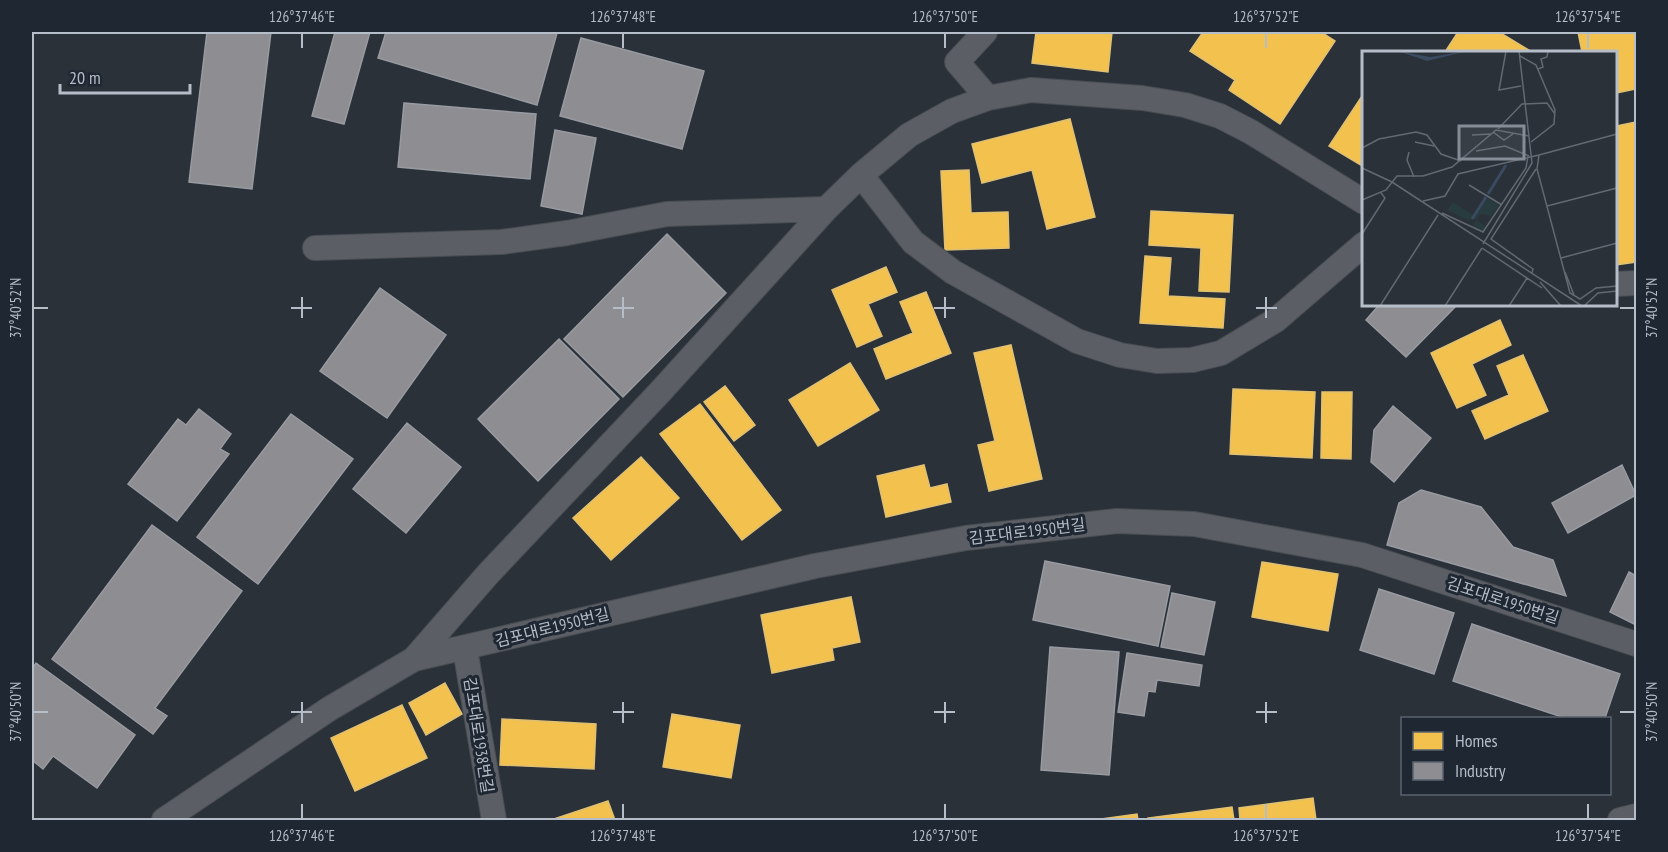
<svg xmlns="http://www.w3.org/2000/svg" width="1668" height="852" font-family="'PT Sans Narrow','Noto Sans KR',sans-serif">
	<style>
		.homes { fill: #f2c14e; stroke: #e0c073; stroke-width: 1.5 }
		.industry { fill: #8d8d92; stroke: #999ba2; stroke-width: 1.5 }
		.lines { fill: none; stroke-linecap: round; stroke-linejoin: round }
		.lane-casing { stroke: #484d53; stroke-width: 26 }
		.lane { stroke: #5b5f65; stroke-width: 24 }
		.ticks { fill: none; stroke: #b5bdc8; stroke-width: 2 }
		.labels { text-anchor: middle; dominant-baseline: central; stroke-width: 6; stroke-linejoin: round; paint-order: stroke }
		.street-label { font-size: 16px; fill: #b5bdc8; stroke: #1e2732 }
		.inset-river { fill: none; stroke: #3a4a61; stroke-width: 3 }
		.inset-road { fill: none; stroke: #626972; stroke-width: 1.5 }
		.view { fill: #858c96; fill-opacity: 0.15; stroke: #858c96; stroke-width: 3 }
		.inset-edge { fill: none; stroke: #b5bdc8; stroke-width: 3 }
		.neatline { fill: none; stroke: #b5bdc8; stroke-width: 2 }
		.ticks-label { font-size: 15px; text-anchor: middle; fill: #b5bdc8 }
	</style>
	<rect width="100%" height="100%" fill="#2b3138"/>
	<path class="homes" d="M 1036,32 L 1112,32 L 1108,72 L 1032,63 Z
		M 1203,32 L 1321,32 L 1335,41 L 1280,124 L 1229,90 L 1235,80 L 1190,51 Z
		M 1458,32 L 1499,32 L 1532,52 L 1445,52 Z
		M 1578,32 L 1636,32 L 1636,89 L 1616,93 L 1616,52 L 1582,52 Z
		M 1364,93 L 1364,167 L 1329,146 Z
		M 1070,119 L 1095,217 L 1047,229 L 1032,170 L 982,183 L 972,144 Z
		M 1636,122 L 1636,262 L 1616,265 L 1616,126 Z
		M 969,170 L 971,213 L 1008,212 L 1009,248 L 945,250 L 941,171 Z
		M 1151,211 L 1233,215 L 1229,292 L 1199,291 L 1201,248 L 1149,245 Z
		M 1145,256 L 1171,258 L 1168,296 L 1225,299 L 1223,328 L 1140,323 Z
		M 886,267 L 897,292 L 868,304 L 882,336 L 857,347 L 832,290 Z
		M 926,292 L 951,353 L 886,379 L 874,349 L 913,333 L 900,302 Z
		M 1500,320 L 1511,345 L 1472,364 L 1486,395 L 1457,408 L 1431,353 Z
		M 1011,345 L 1042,479 L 989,491 L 978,445 L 995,441 L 974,353 Z
		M 1523,355 L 1548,411 L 1485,439 L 1472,411 L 1509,395 L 1497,366 Z
		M 850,363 L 879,410 L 818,446 L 789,400 Z
		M 725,386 L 755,425 L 734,441 L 704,402 Z
		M 1233,389 L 1315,392 L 1312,458 L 1230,454 Z
		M 1322,392 L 1352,392 L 1351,459 L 1321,458 Z
		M 700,404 L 781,510 L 742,540 L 660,434 Z
		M 641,457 L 679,498 L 611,560 L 573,518 Z
		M 924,465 L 930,488 L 947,484 L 951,502 L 886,517 L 877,476 Z
		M 1262,562 L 1338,574 L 1328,631 L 1252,617 Z
		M 851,597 L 860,642 L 832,648 L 834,660 L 772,673 L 761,615 Z
		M 445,683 L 462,714 L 426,735 L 409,703 Z
		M 402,705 L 427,758 L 355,791 L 331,738 Z
		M 672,714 L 740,725 L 731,778 L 663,767 Z
		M 502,719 L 596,724 L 594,769 L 500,765 Z
		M 1313,798 L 1316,820 L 1240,820 L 1239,808 Z
		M 608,801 L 615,820 L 551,820 Z
		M 1232,807 L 1234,820 L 1149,820 L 1148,818 Z
		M 1137,814 L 1138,820 L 1094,820 Z"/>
	<path class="industry" d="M 207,32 L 271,32 L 252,189 L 189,182 Z
		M 335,32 L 370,32 L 344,124 L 312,116 Z
		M 386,32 L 553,32 L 557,33 L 537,105 L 378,58 Z
		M 581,38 L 704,71 L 682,149 L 560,116 Z
		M 404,103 L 536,114 L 530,179 L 398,167 Z
		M 555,130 L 596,138 L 582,214 L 541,206 Z
		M 667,234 L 726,293 L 623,397 L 564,339 Z
		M 380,288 L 446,335 L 387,418 L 320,371 Z
		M 1380,304 L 1454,304 L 1456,306 L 1406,357 L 1366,320 Z
		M 559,339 L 619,399 L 538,481 L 478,419 Z
		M 1393,406 L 1431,438 L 1394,482 L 1371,462 L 1374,430 Z
		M 199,409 L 231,434 L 220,449 L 229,454 L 177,521 L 128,484 L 178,419 L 186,425 Z
		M 291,414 L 353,459 L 258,584 L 197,537 Z
		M 407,423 L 461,467 L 406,533 L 353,489 Z
		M 1622,465 L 1636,495 L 1568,533 L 1552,503 Z
		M 1421,490 L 1481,507 L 1513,547 L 1553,560 L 1566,596 L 1387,545 L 1399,503 Z
		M 152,525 L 242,591 L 155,708 L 167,716 L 153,734 L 52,659 Z
		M 1045,561 L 1170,586 L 1158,646 L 1033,620 Z
		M 1629,572 L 1636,576 L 1636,625 L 1610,612 Z
		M 1379,589 L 1454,613 L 1434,674 L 1360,650 Z
		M 1172,593 L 1215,602 L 1204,655 L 1161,647 Z
		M 1472,624 L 1620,674 L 1605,718 L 1565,718 L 1453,681 Z
		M 1050,647 L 1119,652 L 1109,775 L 1041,770 Z
		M 1127,653 L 1202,665 L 1199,686 L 1157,680 L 1155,692 L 1148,691 L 1144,716 L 1118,712 Z
		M 36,663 L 135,735 L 97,788 L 53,756 L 43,769 L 32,760 L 32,669 Z"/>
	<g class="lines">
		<g class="lane-casing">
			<path id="lane" d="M 985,32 L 957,62 L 988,98
				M 861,175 L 913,242 L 953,272 L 1077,341 L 1120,355 L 1157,361 L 1192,360 L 1221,353 L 1276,320 L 1364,244
				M 315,248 L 501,242 L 567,233 L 667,214 L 826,209
				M 1616,284 L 1636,283
				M 465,649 L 494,820
				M 414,659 L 815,566 L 966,538 L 1117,521 L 1194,524 L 1362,555 L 1636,644
				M 164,820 L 329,709 L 414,659 L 488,574 L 660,392 L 826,209 L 861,175 L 909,135 L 952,111 L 988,98 L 1031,90 L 1142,98 L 1185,105 L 1220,116 L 1251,132 L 1364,202
				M 1620,820 L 1636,816"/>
		</g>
		<use href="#lane" class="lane"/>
	</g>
	<path class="ticks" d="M 302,33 L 302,48M 623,33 L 623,48M 945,33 L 945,48M 1266,33 L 1266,48M 1588,33 L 1588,48M 302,297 L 302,318M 623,297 L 623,318M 945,297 L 945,318M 1266,297 L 1266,318M 33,308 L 48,308M 291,308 L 312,308M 613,308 L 634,308M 934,308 L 955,308M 1256,308 L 1277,308M 1620,308 L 1635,308M 302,702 L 302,723M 623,702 L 623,723M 945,702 L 945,723M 1266,702 L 1266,723M 33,712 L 48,712M 291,712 L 312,712M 613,712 L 634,712M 934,712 L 955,712M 1256,712 L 1277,712M 1620,712 L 1635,712M 302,804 L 302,819M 623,804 L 623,819M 945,804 L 945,819M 1266,804 L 1266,819M 1588,804 L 1588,819"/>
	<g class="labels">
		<g class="street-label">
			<text transform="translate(1027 531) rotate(-7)">김포대로1950번길</text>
			<text transform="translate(1503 600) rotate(18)">김포대로1950번길</text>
			<text transform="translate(552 627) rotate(-14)">김포대로1950번길</text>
			<text transform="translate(479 735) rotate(81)">김포대로1938번길</text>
		</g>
	</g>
	<g transform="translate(1362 51)">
		<rect width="255" height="255" fill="#2b3138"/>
		<path d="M 125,147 L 137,154 L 129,165 L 119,163 L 114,169 L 124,176 L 121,180 L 111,175 L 114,169 L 111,168 ZM 91,151 L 111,164 L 107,170 L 85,159 Z" fill="#283b3e"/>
		<path d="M 36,0 L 68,6 L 106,0 L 65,10 Z" fill="#3a4a61"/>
		<path class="inset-river" d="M 126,143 L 144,114M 110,168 L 124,146"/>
		<path class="inset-road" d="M 144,0 L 137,39 L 159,35M 158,5 L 174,14 L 193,59 L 192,73 L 169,91M 176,18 L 181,16 L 179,8 L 185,6 L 186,0M 136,78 L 160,53 L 185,52 L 193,63M 131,81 L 142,89 L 151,83M 110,84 L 129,83M 53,91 L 72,95M 0,97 L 17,88 L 54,81 L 65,84 L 79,103 L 99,110M 114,100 L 143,95 L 167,105M 47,101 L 45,109 L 52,126M 177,104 L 255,83M 0,117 L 30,131 L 220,255M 107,134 L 140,154M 0,149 L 24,139 L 35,125 L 61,125 L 90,116 L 134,79 L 167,85M 61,150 L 83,145 L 96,123 L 177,104 L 175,118 L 208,242 L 218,248 L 234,237 L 255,235M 185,155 L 255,137M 80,162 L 121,181 L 164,117 L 166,105M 0,183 L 23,147 L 19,142M 121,193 L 170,112 L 157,0M 120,197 L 180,237M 199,207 L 255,192M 203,221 L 212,244M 170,222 L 171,218 L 129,188 L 174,118M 178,231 L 199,255M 18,255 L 76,164M 83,255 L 120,197M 147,255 L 165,227M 222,255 L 236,242 L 255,240"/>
		<path class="view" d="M 97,75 L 162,75 L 162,108 L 97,108 Z"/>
		<rect width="255" height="255" class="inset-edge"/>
	</g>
	<rect width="1668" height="852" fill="none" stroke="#1e2732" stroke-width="66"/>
	<rect x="1401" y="717" width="210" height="78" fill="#1e2732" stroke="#5a636e" stroke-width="1.5"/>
	<rect x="1413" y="732" width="30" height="18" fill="#f2c14e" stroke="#5a636e" stroke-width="1.5"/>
	<text x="1455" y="747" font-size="18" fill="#b5bdc8">Homes</text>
	<rect x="1413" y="762" width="30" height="18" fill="#8d8d92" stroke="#5a636e" stroke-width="1.5"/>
	<text x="1455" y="777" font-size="18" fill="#b5bdc8">Industry</text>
	<path d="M60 84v9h130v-9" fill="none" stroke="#b5bdc8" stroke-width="3"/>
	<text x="69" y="84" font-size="18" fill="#b5bdc8" stroke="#1e2732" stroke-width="4.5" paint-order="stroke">20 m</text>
	<rect x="33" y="33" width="1602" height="786" class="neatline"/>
	<g class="ticks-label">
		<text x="302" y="22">126°37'46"E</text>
		<text x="623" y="22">126°37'48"E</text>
		<text x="945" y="22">126°37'50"E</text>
		<text x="1266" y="22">126°37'52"E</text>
		<text x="1588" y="22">126°37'54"E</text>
		<text transform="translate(16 308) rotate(-90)" y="5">37°40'52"N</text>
		<text transform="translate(1652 308) rotate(-90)" y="5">37°40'52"N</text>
		<text transform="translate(16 712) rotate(-90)" y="5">37°40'50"N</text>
		<text transform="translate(1652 712) rotate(-90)" y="5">37°40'50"N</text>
		<text x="302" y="841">126°37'46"E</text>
		<text x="623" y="841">126°37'48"E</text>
		<text x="945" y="841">126°37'50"E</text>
		<text x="1266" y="841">126°37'52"E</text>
		<text x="1588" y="841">126°37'54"E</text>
	</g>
</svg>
